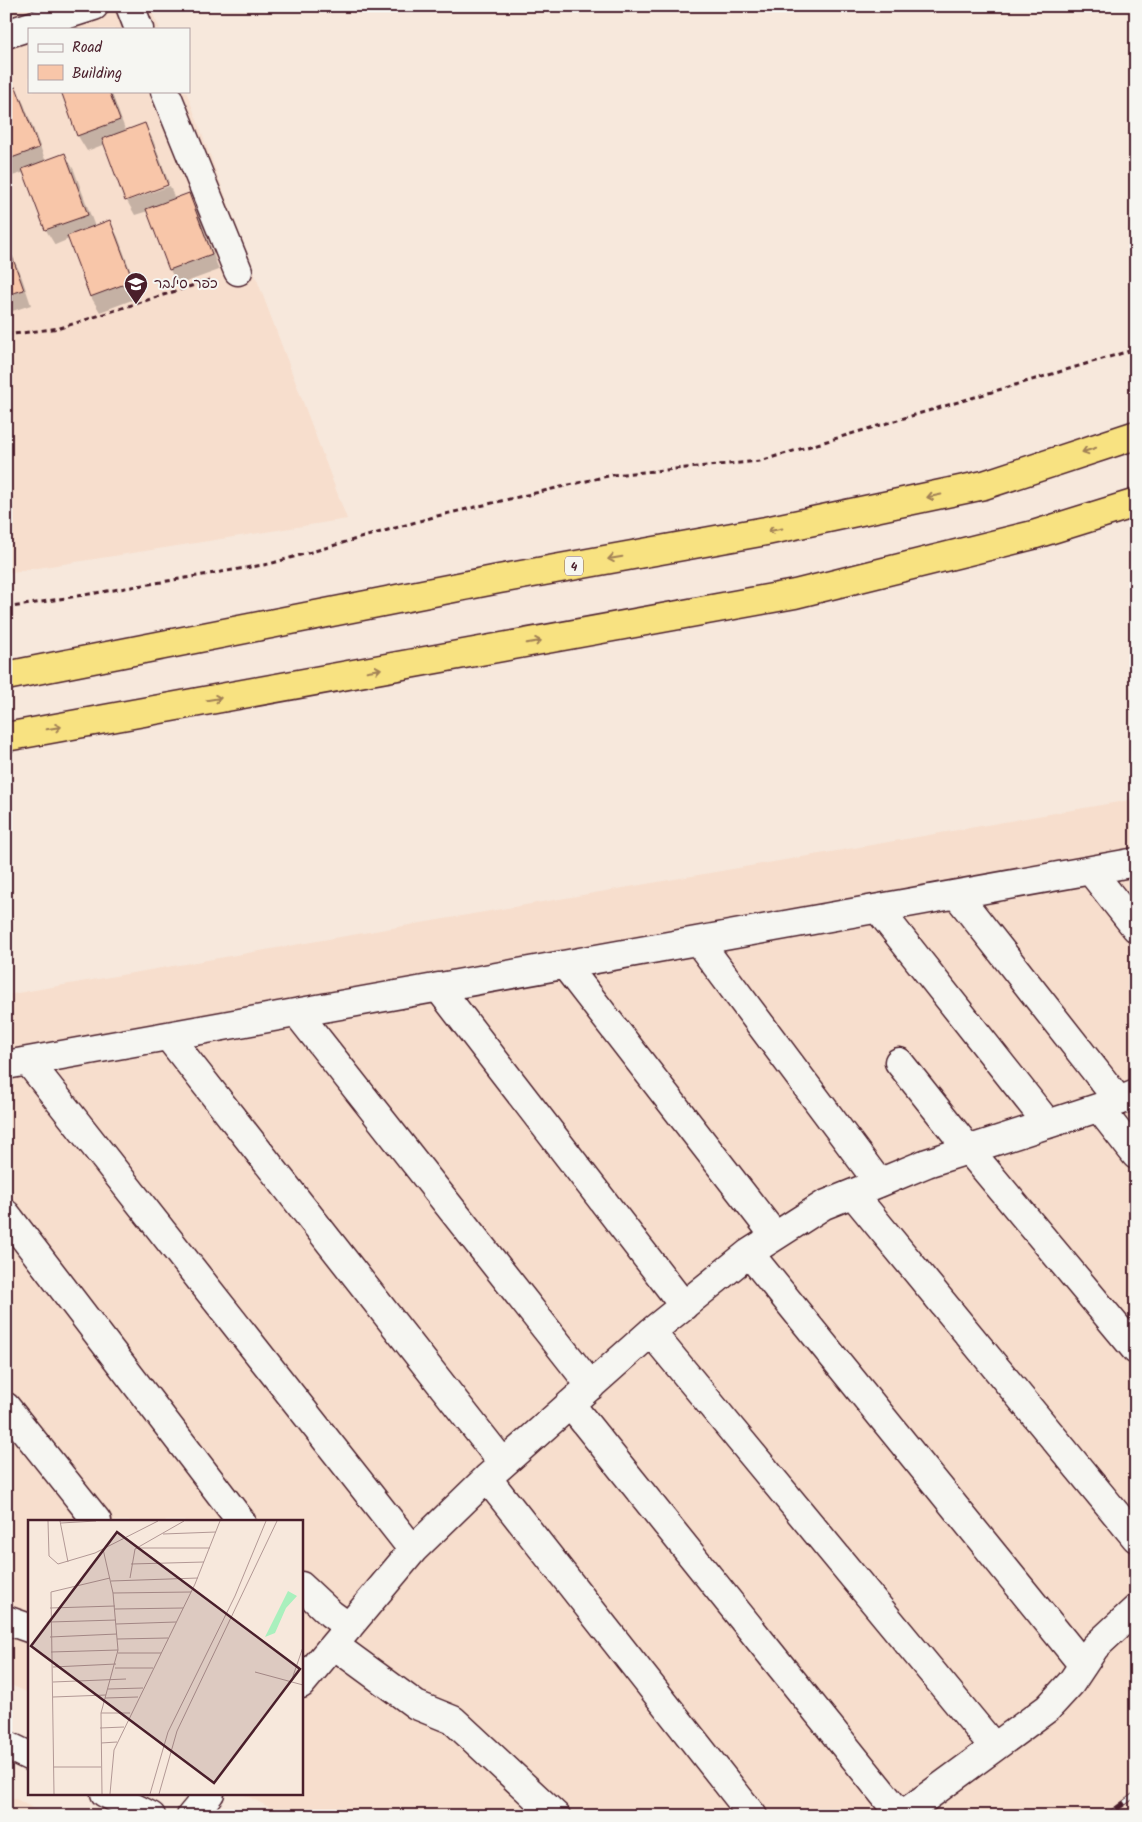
<svg xmlns="http://www.w3.org/2000/svg" width="1142" height="1822" font-family="Kalam,'Playpen Sans Hebrew',sans-serif">
	<style>
		.built { fill: #f7decd }
		.shadow { fill: #0003 }
		.building { fill: #f8c6a9; stroke: #4a1f2b }
		.lines { fill: none; stroke-linecap: round; stroke-linejoin: round }
		.minor-casing { stroke: #4a1f2b; stroke-width: 31 }
		.highway-casing { stroke: #4a1f2b; stroke-width: 31 }
		.path { stroke: #4a1f2b; stroke-width: 3; stroke-dasharray: 5 4; stroke-linecap: butt }
		.minor { stroke: #f6f6f2; stroke-width: 28 }
		.highway { stroke: #f8e281; stroke-width: 28 }
		.rail-casing { stroke: #4a1f2b; stroke-width: 5.5 }
		.rail { stroke: #f6f6f2; stroke-width: 4; stroke-dasharray: 11; stroke-linecap: butt }
		.oneway { stroke: #a18056 }
		.labels { text-anchor: middle; dominant-baseline: central; stroke-width: 4; stroke-linejoin: round; paint-order: stroke }
		.shield { fill: #f6f6f2; stroke: #7e6067; stroke-width: 1 }
		.shield-label { font-size: 12px; font-weight: bold; fill: #4a1f2b }
		.poi-label { font-size: 14px; fill: #4a1f2b; stroke: #f6f6f2; text-anchor: start }
		.inset-road { fill: none; stroke: #b29895; stroke-width: 1 }
		.view { fill: #4a1f2b; fill-opacity: 0.15; stroke: #4a1f2b; stroke-width: 2.5 }
		.inset-edge { fill: none; stroke: #4a1f2b; stroke-width: 2.5 }
	</style>
	<rect width="100%" height="100%" fill="#f7e8dc"/>
	<filter id="ink" filterUnits="userSpaceOnUse"><feTurbulence type="fractalNoise" baseFrequency=".02" numOctaves="2"/><feDisplacementMap in="SourceGraphic" scale="10" xChannelSelector="R" yChannelSelector="G"/><feConvolveMatrix kernelMatrix="1 2 1 2 8 2 1 2 1" color-interpolation-filters="sRGB"/></filter>
	<g filter="url(#ink)">
		<path class="built" d="M 6,6 L 149,6 L 160,29 L 29,29 L 29,91 L 186,91 L 347,519 L 6,573 Z
			M 1136,799 L 1136,1816 L 286,1816 L 241,1793 L 301,1793 L 301,1521 L 29,1521 L 29,1693 L 6,1683 L 6,995 Z
			M 6,1794 L 20,1801 L 46,1816 L 6,1816 Z"/>
		<path class="shadow" d="M 15,88 L 24,104 L 46,162 L 65,155 L 74,170 L 95,227 L 110,222 L 118,237 L 140,297 L 100,312 L 91,297 L 69,239 L 55,245 L 46,230 L 25,172 L 6,178 L 6,92 Z
			M 62,91 L 111,91 L 126,132 L 145,125 L 153,140 L 169,183 L 127,199 L 127,201 L 105,144 L 87,151 L 78,136 Z
			M 170,186 L 175,200 L 188,195 L 197,210 L 219,270 L 178,285 L 170,270 L 148,211 L 135,215 L 127,201 Z
			M 12,257 L 20,272 L 31,305 L 6,313 L 6,259 Z"/>
		<path class="building" d="M 16,87 L 39,148 L 6,160 L 6,91 Z
			M 61,91 L 109,91 L 120,120 L 77,136 Z
			M 145,123 L 168,185 L 125,201 L 102,139 Z
			M 65,153 L 88,215 L 45,230 L 22,169 Z
			M 189,193 L 212,254 L 169,270 L 146,209 Z
			M 110,220 L 133,281 L 90,297 L 67,236 Z
			M 12,256 L 24,290 L 6,295 L 6,258 Z"/>
		<g class="lines">
			<g class="minor-casing">
				<path id="minor" d="M 130,6 L 139,29
					M 6,34 L 94,6
					M 165,91 L 238,271
					M 1091,871 L 1136,928
					M 957,895 L 1119,1101
					M 878,909 L 1048,1124
					M 698,941 L 879,1183
					M 565,965 L 775,1236
					M 438,987 L 684,1306
					M 297,1013 L 591,1386
					M 168,1036 L 503,1463
					M 28,1061 L 413,1550
					M 899,1062 L 969,1150 L 1136,1350
					M 6,1065 L 1136,862
					M 1099,1108 L 1136,1155
					M 853,1194 L 1136,1538
					M 6,1214 L 241,1521
					M 749,1253 L 1083,1665
					M 651,1332 L 994,1747
					M 570,1404 L 901,1816
					M 6,1407 L 97,1521
					M 487,1478 L 753,1816
					M 301,1586 L 331,1614 L 349,1627
					M 6,1620 L 29,1628
					M 334,1645 L 416,1705 L 453,1720 L 556,1816
					M 301,1684 L 413,1550 L 487,1478 L 651,1332 L 749,1253 L 824,1205 L 879,1183 L 927,1163 L 1119,1101 L 1136,1094
					M 6,1745 L 29,1756
					M 105,1793 L 151,1816
					M 191,1816 L 210,1793
					M 901,1816 L 1048,1708 L 1071,1683 L 1095,1647 L 1136,1609"/>
			</g>
			<g class="highway-casing">
				<path id="highway" d="M 6,676 L 499,579 L 766,531 L 984,485 L 1136,435
					M 6,737 L 795,594 L 1033,535 L 1136,503"/>
			</g>
			<path class="path" d="M 6,335 L 60,328 L 210,280
				M 6,608 L 269,564 L 437,516 L 612,475 L 760,461 L 1136,349"/>
			<use href="#minor" class="minor"/>
			<use href="#highway" class="highway"/>
			<g class="rail-casing">
				<path id="rail" d="M 1107,1816 L 1136,1794"/>
			</g>
			<use href="#rail" class="rail"/>
		</g>
		<defs><path id="oneway-shaft" d="M-6 0H5M1.5-3L5.5 0L1.5 3" fill="none" stroke-width="1.6" stroke-linecap="round" stroke-linejoin="round" transform="scale(1.25)"/></defs>
		<g class="oneway">
			<use href="#oneway-shaft" transform="translate(1089 450) rotate(162)"/>
			<use href="#oneway-shaft" transform="translate(934 496) rotate(168)"/>
			<use href="#oneway-shaft" transform="translate(775 530) rotate(168)"/>
			<use href="#oneway-shaft" transform="translate(615 558) rotate(170)"/>
			<use href="#oneway-shaft" transform="translate(534 642) rotate(-10)"/>
			<use href="#oneway-shaft" transform="translate(374 670) rotate(-10)"/>
			<use href="#oneway-shaft" transform="translate(214 699) rotate(-10)"/>
			<use href="#oneway-shaft" transform="translate(54 728) rotate(-10)"/>
		</g>
	</g>
	<defs>
		<g id="school-pin" transform="scale(1.25)"><path d="M0 17L-7.5 6A9.5 9.5 0 1 1 7.5 6Z" fill="#4a1f2b" stroke="#f6f6f2"/><path d="M0-5L7-2L0 1L-7-2ZM-4 1L0 2.5L4 1V4Q0 6-4 4Z" fill="#fff"/></g>
	</defs>
	<g fill-rule="evenodd">
		<use href="#school-pin" x="136" y="284"/>
	</g>
	<g class="labels">
		<rect class="shield" x="565" y="556.5" width="18" height="19" rx="4"/>
		<g class="shield-label">
			<text x="574" y="566">4</text>
		</g>
		<g class="poi-label">
			<text x="154" y="284">כפר סילבר</text>
		</g>
	</g>
	<g transform="translate(28 1520)">
		<rect width="275" height="275" fill="#f7e8dc"/>
		<path d="M 260,71 L 269,76 L 258,88 L 247,113 L 237,117 Z" fill="#a9f0bd"/>
		<path class="inset-road" d="M 20,1 L 21,36 L 30,44 L 67,33 L 130,1M 32,1 L 40,42M 33,3 L 68,1M 135,14 L 188,12M 108,28 L 182,28M 103,44 L 176,42M 102,58 L 107,29 L 156,1M 83,61 L 170,58M 85,73 L 163,72M 22,88 L 87,86M 87,89 L 155,88M 22,102 L 88,100M 88,104 L 148,102M 22,117 L 89,114M 89,119 L 140,118M 23,132 L 90,130M 90,133 L 133,133M 25,147 L 88,144M 87,148 L 125,148M 227,152 L 275,165M 25,162 L 98,159M 263,162 L 275,127M 80,169 L 115,168M 25,177 L 78,175M 77,178 L 110,177M 73,193 L 102,193M 72,208 L 96,207M 73,223 L 89,222M 25,247 L 73,247M 26,274 L 23,72 L 82,58M 74,274 L 73,193 L 90,130 L 85,73 L 75,29M 82,274 L 86,230 L 167,64 L 192,1M 122,274 L 140,212 L 207,76 L 238,1M 131,274 L 149,211 L 249,1"/>
		<path class="view" d="M 89,12 L 272,149 L 186,263 L 3,126 Z"/>
		<rect width="275" height="275" class="inset-edge"/>
	</g>
	<rect width="1142" height="1822" fill="none" stroke="#f6f6f2" stroke-width="25"/>
	<rect x="12" y="12" width="1117" height="1797" fill="none" stroke="#4a1f2b" stroke-width="2" filter="url(#ink)"/>
	<rect x="28" y="28" width="162" height="65" fill="#f6f6f2" stroke="#b1a0a2"/>
	<rect x="38" y="44" width="25" height="8" fill="#f6f6f2" stroke="#b1a0a2"/>
	<text x="72" y="52" font-size="15" fill="#4a1f2b">Road</text>
	<rect x="38" y="65" width="25" height="15" fill="#f8c6a9" stroke="#b1a0a2"/>
	<text x="72" y="78" font-size="15" fill="#4a1f2b">Building</text>
</svg>
